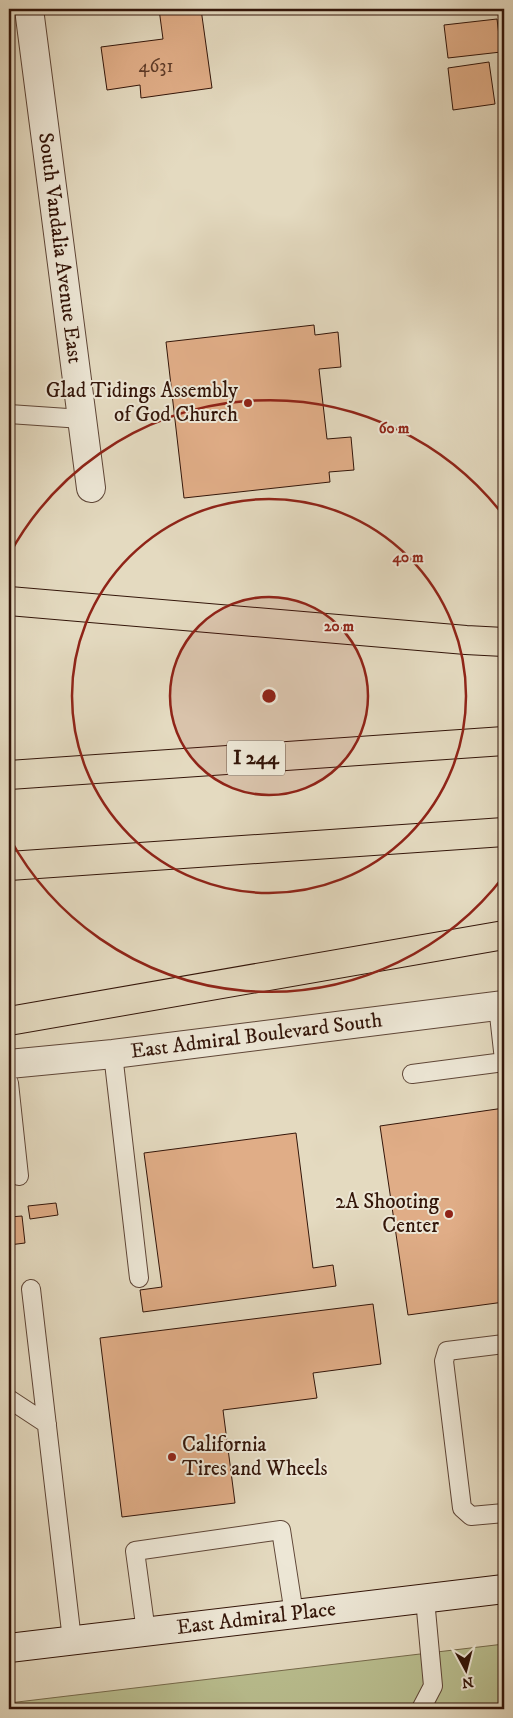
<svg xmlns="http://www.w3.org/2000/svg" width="513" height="1718" font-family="'IM FELL DW Pica',serif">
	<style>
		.green { fill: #b9be8f; stroke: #766a4c }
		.building { fill: #e0ad87; stroke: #331509 }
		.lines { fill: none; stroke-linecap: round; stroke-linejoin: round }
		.service-casing { stroke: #5f4637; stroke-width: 20 }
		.minor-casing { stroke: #5f4637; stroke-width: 30 }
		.secondary-casing { stroke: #331509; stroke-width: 30 }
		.motorway-casing { stroke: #331509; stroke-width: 30 }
		.service { stroke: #ede7d6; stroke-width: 18 }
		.minor { stroke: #ede7d6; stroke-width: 28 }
		.secondary { stroke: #ede7d6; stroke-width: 28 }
		.motorway { stroke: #e4dac0; stroke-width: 28 }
		.ring { fill: none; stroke: #8f2418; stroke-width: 2.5 }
		.poi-dot { fill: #8f2418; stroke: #ede7d6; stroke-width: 2 }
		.labels { text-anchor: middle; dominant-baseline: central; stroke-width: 4; stroke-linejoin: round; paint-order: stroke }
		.number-label { font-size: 19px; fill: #5e3b28 }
		.shield { fill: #ede7d6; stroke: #6b5446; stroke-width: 1 }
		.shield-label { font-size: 20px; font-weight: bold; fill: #331509 }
		.street-label { font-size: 21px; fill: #331509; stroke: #ede7d6 }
		.poi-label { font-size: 21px; fill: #331509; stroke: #ede7d6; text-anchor: end }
		.centre { fill: #8f2418; stroke: #ede7d6; stroke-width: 2.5 }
		.ring-label { font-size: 15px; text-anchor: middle; font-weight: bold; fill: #8f2418; stroke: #ede7d6; stroke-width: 4; stroke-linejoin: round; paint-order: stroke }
	</style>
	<rect width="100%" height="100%" fill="#e4dac0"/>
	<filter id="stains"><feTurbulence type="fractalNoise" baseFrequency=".004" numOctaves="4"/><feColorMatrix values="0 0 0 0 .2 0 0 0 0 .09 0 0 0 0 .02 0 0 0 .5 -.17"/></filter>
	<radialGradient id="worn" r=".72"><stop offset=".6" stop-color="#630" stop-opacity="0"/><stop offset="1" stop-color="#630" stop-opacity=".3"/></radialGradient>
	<path class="green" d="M 504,1644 L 504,1709 L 9,1709 L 9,1703 Z"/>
	<path class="building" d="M 159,9 L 201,9 L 212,88 L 141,98 L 140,85 L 107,90 L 101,47 L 163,39 Z
		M 497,19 L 501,52 L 448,58 L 444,25 Z
		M 489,62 L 495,104 L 453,110 L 448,68 Z
		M 314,325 L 315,335 L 338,332 L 341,367 L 319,369 L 327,439 L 351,437 L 354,470 L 329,472 L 330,482 L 184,498 L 166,342 Z
		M 504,1108 L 504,1302 L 408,1315 L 380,1126 Z
		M 296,1133 L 313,1268 L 333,1265 L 336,1286 L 143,1312 L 140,1290 L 162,1287 L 144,1153 Z
		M 56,1203 L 58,1215 L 30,1219 L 28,1206 Z
		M 22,1216 L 25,1243 L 9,1245 L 9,1217 Z
		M 373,1304 L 381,1364 L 313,1373 L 317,1398 L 223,1410 L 235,1503 L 122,1517 L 100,1338 Z"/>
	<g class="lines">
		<g class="service-casing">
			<path id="service" d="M 9,414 L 82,419
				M 498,1006 L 504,1060
				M 113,1054 L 139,1278
				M 412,1074 L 504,1062
				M 9,1083 L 19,1176
				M 31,1289 L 72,1640
				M 504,1344 L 447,1351 L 444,1361 L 462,1508 L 471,1516 L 504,1513
				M 9,1399 L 47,1424
				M 146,1632 L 135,1551 L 281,1530 L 294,1614
				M 421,1709 L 433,1686 L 425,1599"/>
		</g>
		<g class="minor-casing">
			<g id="minor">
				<path id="s1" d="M 29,9 L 91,488"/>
				<path id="s2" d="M 9,1064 L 113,1054 L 504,1005"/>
			</g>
		</g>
		<g class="secondary-casing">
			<g id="secondary">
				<path id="s3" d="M 9,1648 L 504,1589"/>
			</g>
		</g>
		<g class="motorway-casing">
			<path id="motorway" d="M 9,601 L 466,640 L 504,642
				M 9,775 L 504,741
				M 9,866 L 504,832
				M 9,1021 L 504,935"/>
		</g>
		<use href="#service" class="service"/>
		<use href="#minor" class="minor"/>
		<use href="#secondary" class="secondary"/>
		<use href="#motorway" class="motorway"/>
	</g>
	<circle cx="269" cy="696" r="99" fill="#8f2418" fill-opacity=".12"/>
	<g class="ring">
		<circle cx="269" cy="696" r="99"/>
		<circle cx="269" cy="696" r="197"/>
		<path d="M504 876A296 296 0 0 1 9 837M9 555A296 296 0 0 1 504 516"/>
	</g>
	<g class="poi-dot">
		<circle cx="248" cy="403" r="5"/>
		<circle cx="449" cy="1214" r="5"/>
		<circle cx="172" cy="1457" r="5"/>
	</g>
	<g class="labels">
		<g class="number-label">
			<text x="156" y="66">4631</text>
		</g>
		<rect class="shield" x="227" y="740.5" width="58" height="35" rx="4"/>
		<g class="shield-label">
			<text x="256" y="758">I 244</text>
		</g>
		<g class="street-label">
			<text stroke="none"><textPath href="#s1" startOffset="241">South Vandalia Avenue East</textPath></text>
			<text stroke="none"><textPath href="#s2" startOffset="249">East Admiral Boulevard South</textPath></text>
			<text stroke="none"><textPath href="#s3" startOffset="249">East Admiral Place</textPath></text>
		</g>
		<g class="poi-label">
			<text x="238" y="391">Glad Tidings Assembly<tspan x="238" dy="24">of God Church</tspan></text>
			<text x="439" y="1202">2A Shooting<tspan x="439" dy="24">Center</tspan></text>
			<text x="182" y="1445" text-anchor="start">California<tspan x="182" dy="24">Tires and Wheels</tspan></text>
		</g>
	</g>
	<circle cx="269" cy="696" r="8" class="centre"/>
	<g class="ring-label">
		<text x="394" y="433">60 m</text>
		<text x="408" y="562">40 m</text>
		<text x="339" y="631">20 m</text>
	</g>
	<rect width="513" height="1718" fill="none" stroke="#e4dac0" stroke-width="30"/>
	<rect x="10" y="10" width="493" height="1698" fill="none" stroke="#331509" stroke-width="2.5"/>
	<rect x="15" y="15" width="483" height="1688" fill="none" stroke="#331509"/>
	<g transform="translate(466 1670) rotate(173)" stroke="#ede7d6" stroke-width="4" paint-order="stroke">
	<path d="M0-4L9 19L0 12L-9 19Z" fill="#331509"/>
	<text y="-8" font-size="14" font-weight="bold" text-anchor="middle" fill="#331509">N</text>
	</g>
	<rect width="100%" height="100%" filter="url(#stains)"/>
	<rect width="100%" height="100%" fill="url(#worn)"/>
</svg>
